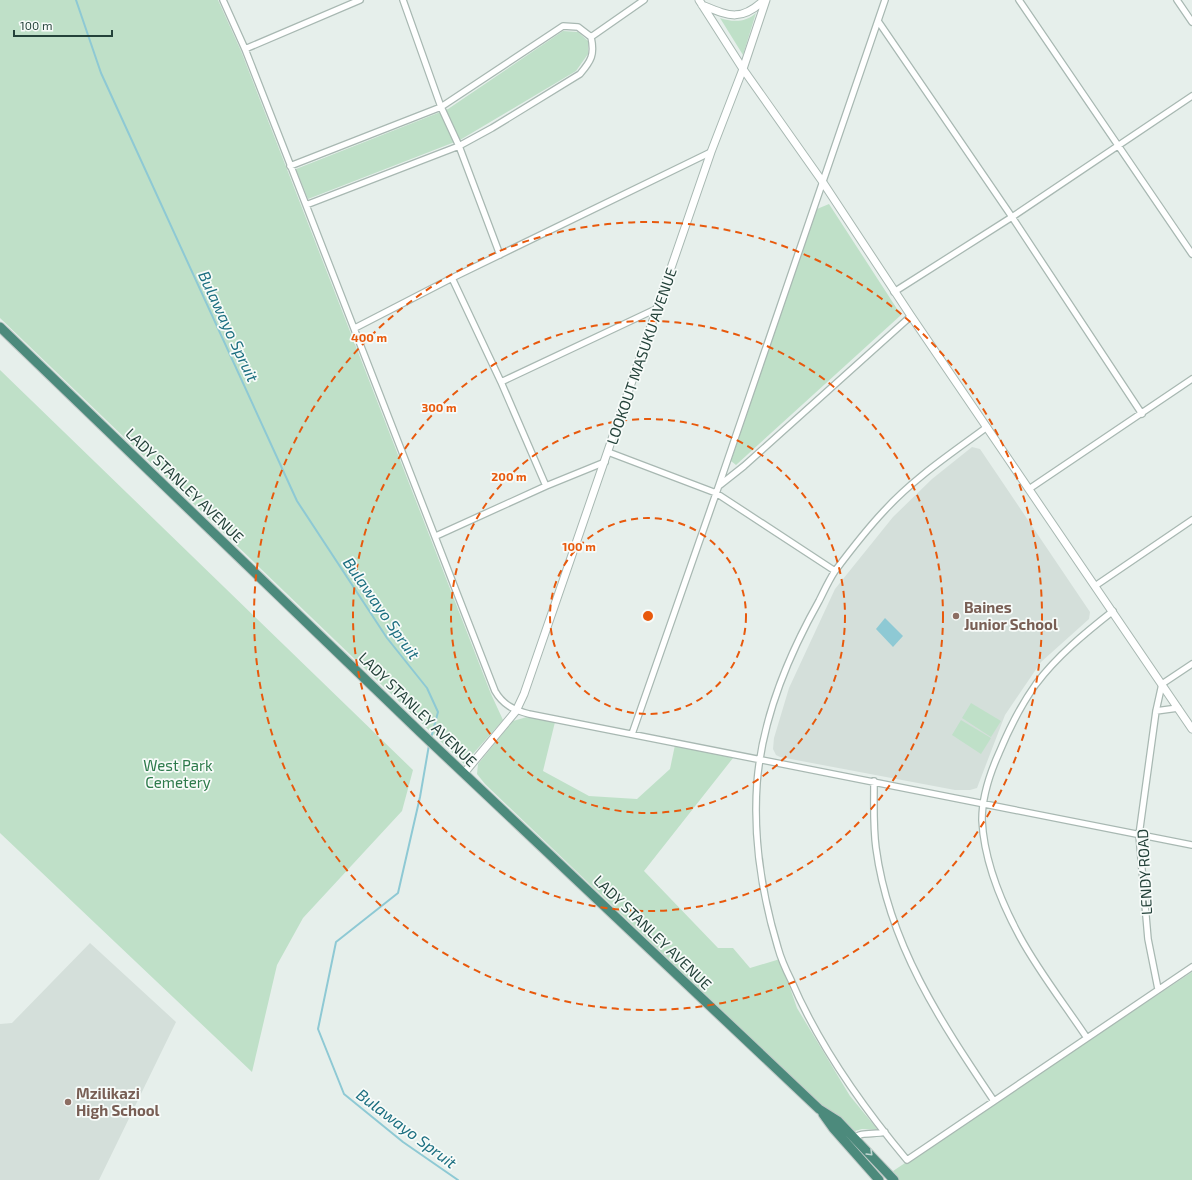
<svg xmlns="http://www.w3.org/2000/svg" width="1192" height="1180" font-family="'Exo 2',sans-serif">
	<style>
		.built { fill: #d4dfda }
		.green { fill: #bfe0c8 }
		.water { fill: #8ec9d4 }
		.lines { fill: none; stroke-linecap: round; stroke-linejoin: round }
		.stream { stroke: #8ec9d4; stroke-width: 2 }
		.minor-casing { stroke: #a8b8b2; stroke-width: 8 }
		.tertiary-casing { stroke: #a8b8b2; stroke-width: 9 }
		.trunk-casing { stroke: #c2cac8; stroke-width: 11 }
		.minor { stroke: #fff; stroke-width: 5.5 }
		.tertiary { stroke: #fff; stroke-width: 7 }
		.trunk { stroke: #4c8a7c; stroke-width: 9 }
		.oneway { stroke: #c4d9d4 }
		.ring { fill: none; stroke: #e8590c; stroke-width: 2; stroke-dasharray: 7 5 }
		.education-dot { fill: #8d6e63; stroke: #f7fbf9; stroke-width: 1.5 }
		.labels { text-anchor: middle; dominant-baseline: central; stroke-width: 3.5; stroke-linejoin: round; paint-order: stroke }
		.street-label { font-size: 15px; fill: #24423a; stroke: #f7fbf9 }
		.education-label { font-size: 15px; font-weight: bold; fill: #785e54; stroke: #f7fbf9; text-anchor: start }
		.park-label { font-size: 15px; fill: #2d7a4b; stroke: #f7fbf9 }
		.water-label { font-size: 16px; font-style: italic; fill: #1c6f80; stroke: #f7fbf9 }
		.centre { fill: #e8590c; stroke: #f7fbf9; stroke-width: 2 }
		.ring-label { font-size: 12px; text-anchor: middle; font-weight: bold; fill: #e8590c; stroke: #f7fbf9; stroke-width: 3.5; stroke-linejoin: round; paint-order: stroke }
	</style>
	<rect width="100%" height="100%" fill="#e6efeb"/>
	<path class="built" d="M 972,447 L 980,449 L 1090,612 L 1089,619 L 1041,662 L 1005,715 L 977,788 L 970,790 L 955,790 L 780,757 L 776,755 L 773,749 L 774,738 L 789,688 L 835,589 L 893,517 L 932,479 Z
		M 90,943 L 176,1022 L 99,1180 L 0,1180 L 0,1024 L 12,1023 Z"/>
	<path class="green" d="M 0,0 L 218,0 L 241,51 L 491,694 L 503,720 L 464,764 L 0,318 Z
		M 756,13 L 743,55 L 720,18 C 732,22 745,23 756,13 Z
		M 563,31 L 578,32 L 588,41 L 588,54 L 576,71 L 460,140 L 308,199 L 296,169 L 448,109 Z
		M 829,204 L 901,315 L 736,465 L 731,461 L 817,209 Z
		M 0,370 L 413,770 L 402,811 L 303,918 L 277,965 L 252,1072 L 0,833 Z
		M 971,703 L 1001,721 L 991,737 L 962,718 Z
		M 527,717 L 555,722 L 543,771 L 589,796 L 637,799 L 670,769 L 675,745 L 733,758 L 644,871 L 718,948 L 733,948 L 750,968 L 780,959 L 797,1008 L 850,1096 L 878,1130 L 862,1129 L 855,1131 L 841,1118 L 820,1104 L 485,784 L 477,774 L 478,764 L 513,721 Z
		M 961,720 L 991,738 L 981,754 L 952,735 Z
		M 1192,972 L 1192,1180 L 899,1180 L 893,1171 Z"/>
	<path class="water" d="M 885,618 L 903,636 L 893,647 L 876,629 Z"/>
	<g class="lines">
		<path class="stream" d="M 76,0 L 101,73 L 297,501 L 387,638 L 427,688 L 438,712 L 431,738
			M 429,745 L 420,797 L 398,893 L 336,942 L 318,1029 L 344,1094 L 403,1142 L 458,1180"/>
		<g class="minor-casing">
			<path id="minor" d="M 223,0 L 245,49 L 306,205 L 495,691 C 503,705 514,710 529,714 L 1192,845
				M 403,0 L 441,107 L 459,146 L 500,255
				M 1019,0 L 1192,254
				M 1177,0 L 1192,22
				M 878,21 L 1012,217 L 1142,414
				M 591,37 L 644,0
				M 245,49 L 360,0
				M 290,166 L 441,107 L 563,26 L 578,27 L 591,37 C 595,55 591,61 580,74 L 492,128 L 459,146 L 306,205
				M 452,278 L 501,382 L 546,486
				M 894,292 L 1012,217 L 1192,96
				M 355,328 L 452,278 L 711,152
				M 501,382 L 658,308
				M 987,427 C 952,453 914,478 884,511 C 867,529 850,551 835,571 C 829,580 824,591 819,601 C 788,656 762,720 757,783 C 753,839 762,895 778,948 C 781,959 786,970 791,980 C 819,1046 861,1105 907,1160 L 1192,967
				M 608,452 L 716,493 L 835,571
				M 720,485 L 744,466 L 911,316
				M 1029,489 L 1192,379
				M 436,536 L 546,486 L 605,462
				M 1095,586 L 1192,520
				M 1156,711 L 1178,708
				M 632,734 L 719,485 L 885,0
				M 874,781 C 874,803 873,826 876,848 C 889,945 941,1022 994,1101
				M 1158,989 L 1148,939 L 1139,835 L 1156,711 L 1162,684 L 1192,664
				M 1087,1038 C 1065,1005 1039,972 1020,937 C 1001,902 984,860 982,820 C 982,797 990,773 999,753 C 1009,729 1021,705 1036,684 C 1057,656 1085,633 1113,611
				M 853,1139 C 861,1131 874,1135 885,1132"/>
		</g>
		<g class="tertiary-casing">
			<path id="tertiary" d="M 699,0 L 743,69 L 822,181 L 911,316 L 1192,729
				M 702,5 C 729,16 741,22 764,0
				M 465,772 L 516,711 L 524,694 L 711,152 L 743,69 L 766,0"/>
		</g>
		<g class="trunk-casing">
			<path id="trunk" d="M 0,327 L 420,732 L 819,1109 L 838,1121 L 894,1180
				M 823,1114 L 833,1128 L 879,1180"/>
		</g>
		<use href="#minor" class="minor"/>
		<use href="#tertiary" class="tertiary"/>
		<use href="#trunk" class="trunk"/>
	</g>
	<defs><path id="oneway-chevron" d="M-2-3.5L2.5 0L-2 3.5" fill="none" stroke-width="1.6" stroke-linecap="round" stroke-linejoin="round"/></defs>
	<use class="oneway" href="#oneway-chevron" transform="translate(870 1153) rotate(45)"/>
	<g class="ring">
		<circle cx="648" cy="616" r="98"/>
		<circle cx="648" cy="616" r="197"/>
		<circle cx="648" cy="616" r="295"/>
		<circle cx="648" cy="616" r="394"/>
	</g>
	<g class="education-dot">
		<circle cx="956" cy="616" r="4"/>
		<circle cx="68" cy="1102" r="4"/>
	</g>
	<g class="labels">
		<g class="street-label">
			<text transform="translate(641 356) rotate(-71)">LOOKOUT MASUKU AVENUE</text>
			<text transform="translate(185 485) rotate(44)">LADY STANLEY AVENUE</text>
			<text transform="translate(418 709) rotate(44)">LADY STANLEY AVENUE</text>
			<text transform="translate(1144 872) rotate(-93)">LENDY ROAD</text>
			<text transform="translate(653 932) rotate(44)">LADY STANLEY AVENUE</text>
		</g>
		<g class="education-label">
			<text x="964" y="607">Baines<tspan x="964" dy="17">Junior School</tspan></text>
			<text x="76" y="1093">Mzilikazi<tspan x="76" dy="17">High School</tspan></text>
		</g>
		<g class="park-label">
			<text x="178" y="765">West Park<tspan x="178" dy="17">Cemetery</tspan></text>
		</g>
		<g class="water-label">
			<text transform="translate(229 326) rotate(65)">Bulawayo Spruit</text>
			<text transform="translate(382 608) rotate(55)">Bulawayo Spruit</text>
			<text transform="translate(407 1128) rotate(37)">Bulawayo Spruit</text>
		</g>
	</g>
	<circle cx="648" cy="616" r="6" class="centre"/>
	<g class="ring-label">
		<text x="369" y="342">400 m</text>
		<text x="439" y="412">300 m</text>
		<text x="509" y="481">200 m</text>
		<text x="579" y="551">100 m</text>
	</g>
	<path d="M14 30v6h98v-6" fill="none" stroke="#24423a" stroke-width="2"/>
	<text x="20" y="30" font-size="12" fill="#24423a" stroke="#f7fbf9" stroke-width="3" paint-order="stroke">100 m</text>
</svg>
